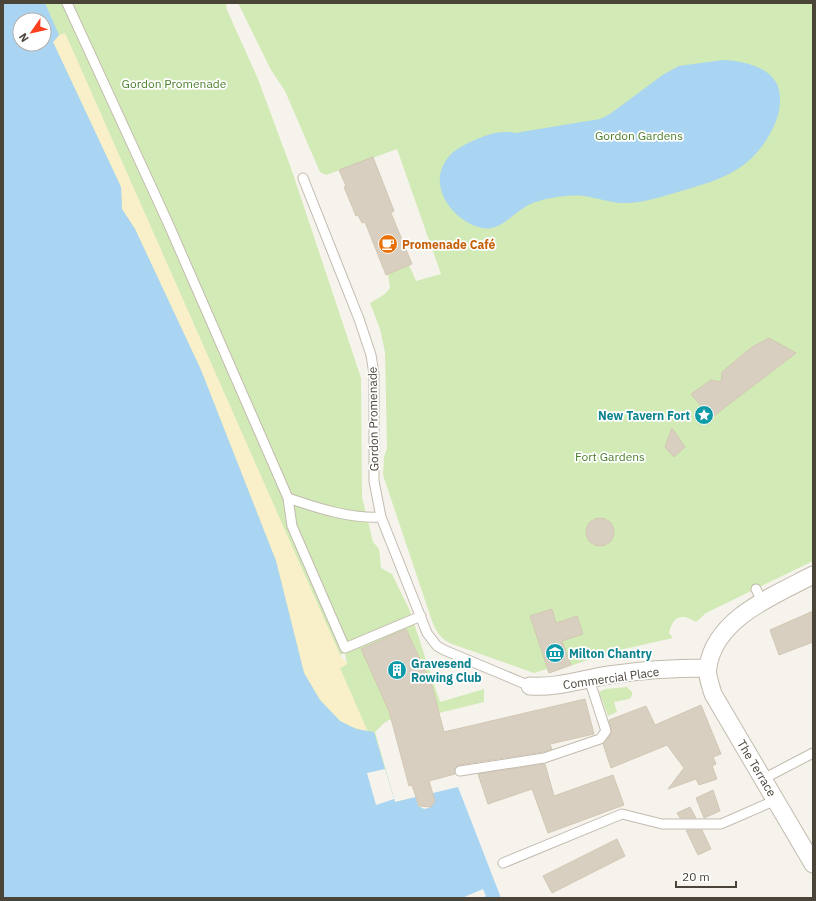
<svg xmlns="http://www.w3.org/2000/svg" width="816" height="901" font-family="'IBM Plex Sans',sans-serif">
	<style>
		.green { fill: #d2eab5; fill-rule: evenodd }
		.sand { fill: #f9efc9 }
		.water { fill: #a9d4f2; fill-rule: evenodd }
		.pier { fill: #f6f3ec }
		.building { fill: #d8cfc1; stroke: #d3c7b4 }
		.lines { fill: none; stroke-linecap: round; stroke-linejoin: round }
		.service-casing { stroke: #c2bbae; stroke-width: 11 }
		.minor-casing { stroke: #c2bbae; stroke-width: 19 }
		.service { stroke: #fff; stroke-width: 9 }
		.minor { stroke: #fff; stroke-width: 17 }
		.labels { text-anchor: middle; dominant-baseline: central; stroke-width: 3.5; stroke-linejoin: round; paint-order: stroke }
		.park-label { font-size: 12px; fill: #4a7f2a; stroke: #fff }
		.food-label { font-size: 12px; font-weight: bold; fill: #c56008; stroke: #fff; text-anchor: start }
		.culture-label { font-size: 12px; font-weight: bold; fill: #0d838f; stroke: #fff; text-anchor: start }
		.street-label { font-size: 12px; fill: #4b4439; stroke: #fff }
	</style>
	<rect width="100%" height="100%" fill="#f6f3ec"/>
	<path class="green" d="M 3,3 L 226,3 L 227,10 L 258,79 L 292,171 L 361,378 L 362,497 L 373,542 L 379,549 L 381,568 L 392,574 L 410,611 L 440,702 L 484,689 L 484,702 L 439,713 L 391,719 L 384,723 L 375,732 L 395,802 L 416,797 L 418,806 L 424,809 L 430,808 L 248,898 ZM 20,20 L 44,20 L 44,44 L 20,44 ZM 65,33 L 340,655 L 345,653 L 347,664 L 340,668 L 219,414 Z
		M 238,3 L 813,3 L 813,561 L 706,613 L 696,622 C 681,613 673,616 669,633 L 673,638 L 615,651 L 549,673 L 547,669 L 534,673 L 452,644 C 437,637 434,627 429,612 L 383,475 L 384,457 L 387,448 L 385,352 L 380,329 L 370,303 L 385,294 L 390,288 L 388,274 L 409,265 L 416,281 L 441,274 L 397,149 L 326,175 L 320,172 L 285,91 L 271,70 Z
		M 627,687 L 632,692 L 632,696 L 629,699 L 614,702 L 617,712 L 608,716 L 599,692 L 605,689 Z"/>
	<path class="sand" d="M 65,33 L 340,655 L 347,664 L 340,668 L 368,732 L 349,726 L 340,721 L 320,700 L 304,673 L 276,561 L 201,370 L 135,229 L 122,209 L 121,187 L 53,42 L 59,35 Z"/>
	<path class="water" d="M 3,3 L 45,3 L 59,35 L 53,42 L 121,187 L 122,209 L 135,229 L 201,370 L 276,561 L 304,673 L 320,700 L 340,721 L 356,729 L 374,732 L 395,802 L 416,797 L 418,806 L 424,809 L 429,808 L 434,801 L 433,793 L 458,787 L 501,898 L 3,898 ZM 20,20 L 44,20 L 44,44 L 20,44 Z
		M 723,60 C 747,61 779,69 780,97 C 781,112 775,126 767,139 C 745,173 718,180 681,191 C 664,196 647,202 628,203 C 613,204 599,198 584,196 C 573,195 561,196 551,198 C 541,200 533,202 525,207 C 508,217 498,235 475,226 C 450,216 428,185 447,159 C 454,149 466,144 477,139 C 489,134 501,130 515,133 L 600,119 L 610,114 L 664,74 L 679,66 Z"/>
	<path class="pier" d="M 385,769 L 394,799 L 376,805 L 367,773 Z
		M 483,889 L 486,896 L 483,898 L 462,898 Z"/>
	<path class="building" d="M 373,157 L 394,211 L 391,213 L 412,264 L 386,275 L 365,222 L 362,223 L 358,215 L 356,216 L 344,187 L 346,186 L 339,170 Z
		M 769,338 L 796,353 L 711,418 L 691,394 L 711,380 L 721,382 L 722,372 L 752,347 Z
		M 672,428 L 685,447 L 674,457 L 665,447 Z
		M586 532a14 14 0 1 1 28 0a14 14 0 1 1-28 0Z
		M 552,609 L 556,623 L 577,616 L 583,634 L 562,641 L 571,665 L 549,673 L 530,616 Z
		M 813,611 L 813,642 L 779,655 L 770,630 Z
		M 406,629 L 432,686 L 444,732 L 585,699 L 594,734 L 550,744 L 552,749 L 543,752 L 459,765 L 455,768 L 455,774 L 429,781 L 435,801 L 431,807 L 419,806 L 412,785 L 409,786 L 389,711 L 361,649 Z
		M 701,705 L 721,754 L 713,757 L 716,764 L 712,766 L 717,779 L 699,785 L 696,779 L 668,789 L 684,768 L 667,745 L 611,768 L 603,744 L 612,732 L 609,720 L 646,706 L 655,725 Z
		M 545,764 L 554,796 L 613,775 L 624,805 L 548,833 L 532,789 L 488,804 L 478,774 Z
		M 713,790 L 720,811 L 704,818 L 696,798 Z
		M 690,807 L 696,818 L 680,818 L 677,813 Z
		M 686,830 L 702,830 L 711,849 L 698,855 Z
		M 617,839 L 625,856 L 552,893 L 543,876 Z"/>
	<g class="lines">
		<g class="service-casing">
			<path id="service" d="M 67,3 L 168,223 L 288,498 C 317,508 351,519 381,517
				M 303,178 L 359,319 L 371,355 L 374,374 L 374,481 L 381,517 L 427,633 L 437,646 L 444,650 L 530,686
				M 288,498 L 292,526 L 345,648 L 421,616
				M 756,589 L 762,601
				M 460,771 L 544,758 L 600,739 L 606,731 L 589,679
				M 763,779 L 813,753
				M 503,863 L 622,814 L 662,824 L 721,824 L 776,800"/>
		</g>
		<g class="minor-casing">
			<path id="minor" d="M 813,575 C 775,595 715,618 708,667 C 706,675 711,686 713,694 L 813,864
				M 530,686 C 557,688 583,679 609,675 C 641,670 675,668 707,668"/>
		</g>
		<use href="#service" class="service"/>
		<use href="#minor" class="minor"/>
	</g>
	<defs>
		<g id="cafe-disc" transform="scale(1)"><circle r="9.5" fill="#e8710a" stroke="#fff"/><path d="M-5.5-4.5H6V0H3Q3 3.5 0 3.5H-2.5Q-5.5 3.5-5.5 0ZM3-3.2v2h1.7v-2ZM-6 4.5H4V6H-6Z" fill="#fff"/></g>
		<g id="sight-disc" transform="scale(1)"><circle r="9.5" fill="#0f9aa8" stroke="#fff"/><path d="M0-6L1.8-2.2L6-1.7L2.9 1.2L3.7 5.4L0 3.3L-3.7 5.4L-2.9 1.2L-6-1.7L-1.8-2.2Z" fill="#fff"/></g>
		<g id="museum-disc" transform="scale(1)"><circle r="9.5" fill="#0f9aa8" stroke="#fff"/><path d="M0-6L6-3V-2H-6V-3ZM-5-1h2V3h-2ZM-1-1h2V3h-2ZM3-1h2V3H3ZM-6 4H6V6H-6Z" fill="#fff"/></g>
		<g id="building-disc" transform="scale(1)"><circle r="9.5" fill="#0f9aa8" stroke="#fff"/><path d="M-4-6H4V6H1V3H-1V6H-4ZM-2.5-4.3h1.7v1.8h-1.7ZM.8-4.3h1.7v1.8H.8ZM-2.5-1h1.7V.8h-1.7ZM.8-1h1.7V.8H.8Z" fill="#fff"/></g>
	</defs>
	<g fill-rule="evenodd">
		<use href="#cafe-disc" x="388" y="244"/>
		<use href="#sight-disc" x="704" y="415"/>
		<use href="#museum-disc" x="555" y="653"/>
		<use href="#building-disc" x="397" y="670"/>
	</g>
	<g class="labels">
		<g class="park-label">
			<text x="174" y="83">Gordon Promenade</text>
			<text x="639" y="135">Gordon Gardens</text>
			<text x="610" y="456">Fort Gardens</text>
		</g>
		<g class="food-label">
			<text x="402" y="244">Promenade Café</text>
		</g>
		<g class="culture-label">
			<text x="690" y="415" text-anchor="end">New Tavern Fort</text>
			<text x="569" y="653">Milton Chantry</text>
			<text x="411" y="663">Gravesend<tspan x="411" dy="14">Rowing Club</tspan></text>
		</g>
		<g class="street-label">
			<text transform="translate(373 419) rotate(-91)">Gordon Promenade</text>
			<text transform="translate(611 678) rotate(-8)">Commercial Place</text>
			<text transform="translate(757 768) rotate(59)">The Terrace</text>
		</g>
	</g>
	<rect width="816" height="901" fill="none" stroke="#4b4439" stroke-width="8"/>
	<g transform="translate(32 32) rotate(236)"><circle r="19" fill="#ffffff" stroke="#b7b4b0"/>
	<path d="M0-3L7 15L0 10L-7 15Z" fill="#fc3f1d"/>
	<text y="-6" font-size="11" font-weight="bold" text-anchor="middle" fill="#4b4439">N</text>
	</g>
	<path d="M676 881v6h60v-6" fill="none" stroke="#4b4439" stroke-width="2"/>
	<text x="682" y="881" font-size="12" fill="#4b4439" stroke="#ffffff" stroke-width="3" paint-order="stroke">20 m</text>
</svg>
